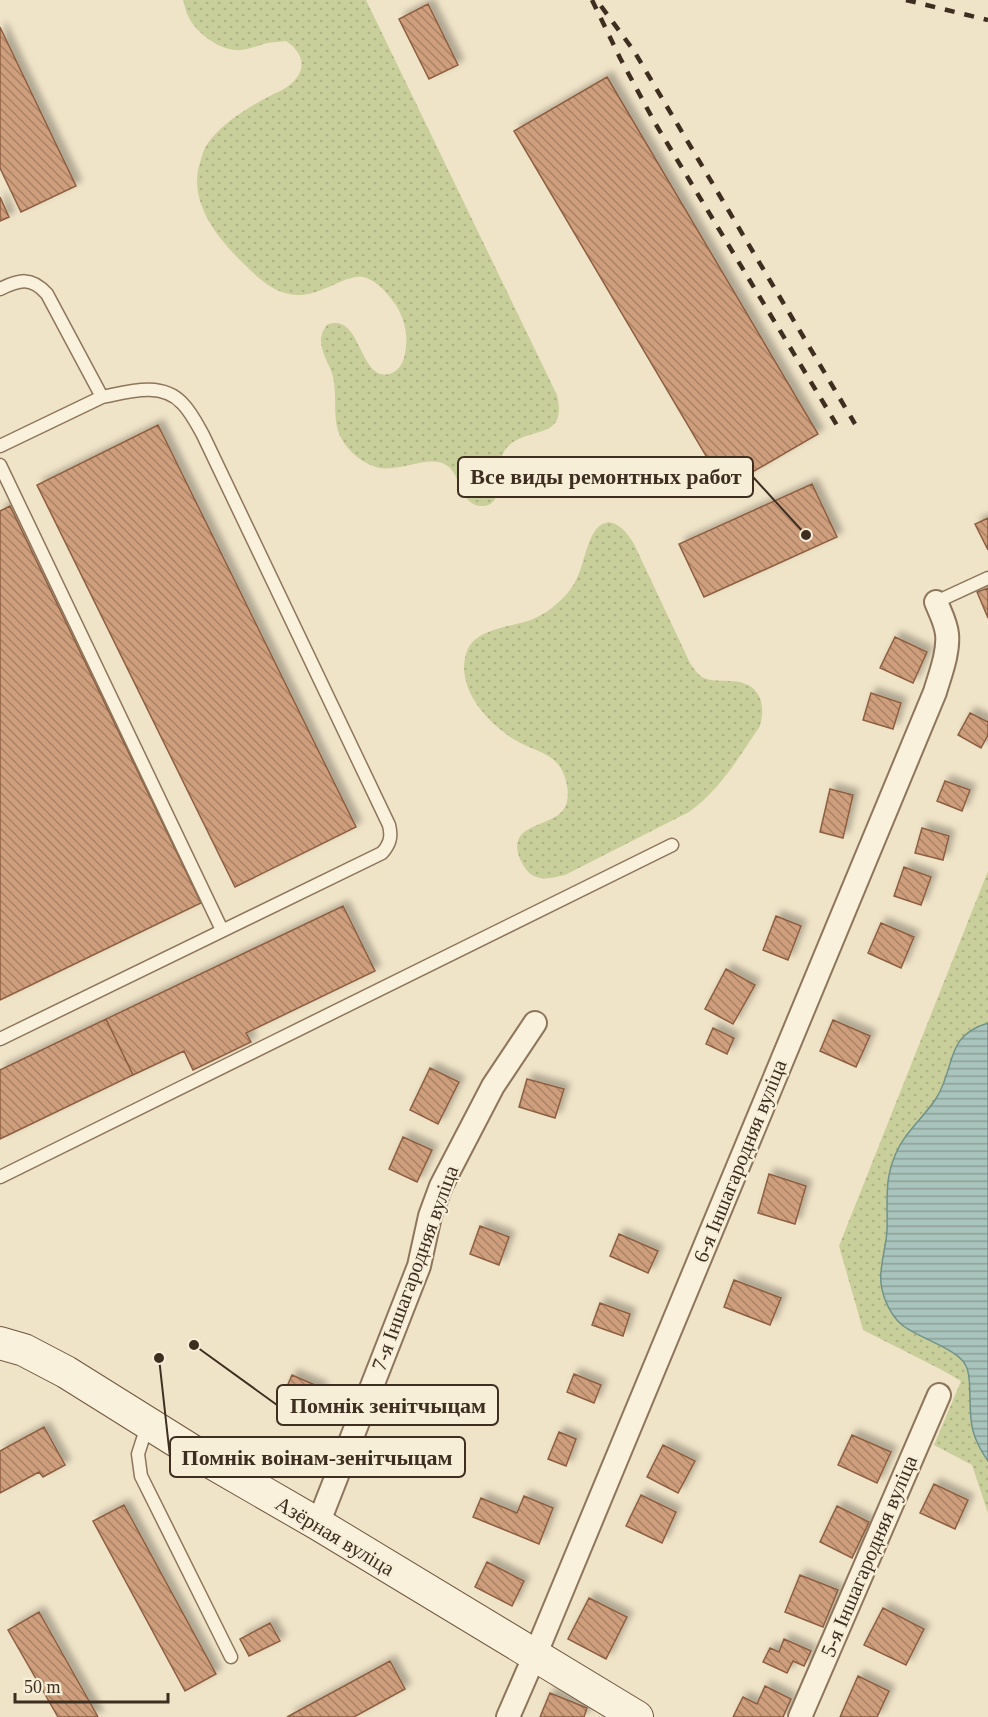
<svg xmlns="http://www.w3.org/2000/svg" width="988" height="1717" viewBox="0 0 988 1717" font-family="Georgia,serif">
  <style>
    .grass { fill: url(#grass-dots) }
    .water { fill: url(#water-rules); stroke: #6f938a; stroke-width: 1.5 }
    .building { fill: url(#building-back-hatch); stroke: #8d5f41; stroke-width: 1.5; filter: url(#shadow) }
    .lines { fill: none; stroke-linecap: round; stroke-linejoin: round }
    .lane-casing { stroke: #8d765c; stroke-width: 15 }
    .street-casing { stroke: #8d765c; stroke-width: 26 }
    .secondary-casing { stroke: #6f573f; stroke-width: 34 }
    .lane { stroke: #faf1dc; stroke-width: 12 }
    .street { stroke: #faf1dc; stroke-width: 22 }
    .secondary { stroke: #faf1dc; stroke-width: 32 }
    .rail { stroke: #3d2e20; stroke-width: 4.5; stroke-dasharray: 10 10; stroke-linecap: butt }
    .labels { text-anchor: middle; stroke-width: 4.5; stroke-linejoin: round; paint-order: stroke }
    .street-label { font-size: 21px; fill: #3d2e20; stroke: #f7eed8 }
    .leader { fill: none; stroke: #3d2e20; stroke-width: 2 }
    .callout-dot { fill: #3d2e20; stroke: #f7eed8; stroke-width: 2 }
    .callout { fill: #f7eed8; stroke: #3d2e20; stroke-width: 2 }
    .callout-label { font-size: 22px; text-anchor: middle; font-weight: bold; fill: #3d2e20 }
  </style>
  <defs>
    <pattern id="grass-dots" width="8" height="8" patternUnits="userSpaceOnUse" patternTransform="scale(1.5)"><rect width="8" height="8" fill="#c9cf9b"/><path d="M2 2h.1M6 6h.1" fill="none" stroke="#aeb285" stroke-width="1.8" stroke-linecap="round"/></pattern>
    <pattern id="water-rules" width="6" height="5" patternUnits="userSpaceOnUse" patternTransform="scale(1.5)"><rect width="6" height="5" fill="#a9c4bc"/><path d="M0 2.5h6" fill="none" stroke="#8ba098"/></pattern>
    <pattern id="building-back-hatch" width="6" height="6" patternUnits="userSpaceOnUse" patternTransform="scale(1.5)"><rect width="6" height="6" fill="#cf9f7d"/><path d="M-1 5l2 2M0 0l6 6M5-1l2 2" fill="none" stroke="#a98266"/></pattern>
    <filter id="shadow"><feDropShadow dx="5.5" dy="-5.5" stdDeviation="3" flood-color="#0004"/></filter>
  </defs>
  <rect width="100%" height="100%" fill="#f0e4c8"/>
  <path class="grass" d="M183 0H366L557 395C569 444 524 424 505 450 494 465 507 504 484 506 458 507 463 475 446 465 428 454 398 474 376 467 360 462 344 448 338 431 333 414 337 394 333 377 330 364 321 354 321 340 321 336 323 329 327 325 330 323 334 323 337 323 362 325 362 385 392 373 403 368 405 356 406 346 408 330 402 312 392 300 386 291 374 279 363 277 345 274 320 297 295 295 274 293 259 279 245 265 219 240 189 204 199 166 201 161 202 154 204 150 215 128 245 109 266 98 275 93 287 89 294 81 308 66 301 51 286 41 280 42 274 42 267 43 257 46 246 51 235 50 217 48 198 34 189 18 186 13 185 6 183 0Z
    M609 522C622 525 627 533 634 544L690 663C693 667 697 674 702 677 711 682 720 680 729 681 758 681 767 701 760 726 739 757 720 790 689 812L565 875C555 877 544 881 534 876 527 873 523 865 520 859 505 821 554 829 565 807 569 799 568 789 566 781 559 752 536 753 515 740 487 723 454 687 467 651 476 628 512 627 531 620 539 616 548 612 554 606 564 598 572 589 577 578 584 565 588 532 601 525 603 523 607 523 609 522Z
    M988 871V1513L972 1465 934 1445 961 1381 940 1369 863 1330 839 1246Z"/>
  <path class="water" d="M988 1023V1461C972 1438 970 1425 970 1397 969 1387 971 1376 966 1366 959 1349 918 1338 902 1325 888 1313 879 1290 881 1272 882 1258 886 1245 887 1231 888 1200 883 1177 899 1147 908 1129 926 1115 937 1097 956 1065 945 1036 988 1023Z"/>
  <path class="building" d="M428 4 458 65 429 79 399 19Z
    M0 27 76 186 21 212 0 168Z
    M607 77 818 434 725 488 514 131Z
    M0 197 9 217 0 221Z
    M158 425 356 827 235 887 37 485Z
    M812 484 837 537 704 597 679 544Z
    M10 506 201 903 0 1000V511Z
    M988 518V550L975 524Z
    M988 588V618L977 592Z
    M895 637 927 652 913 683 880 668Z
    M871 693 901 703 893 729 863 720Z
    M970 713 988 722V735L981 748 958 735Z
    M945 781 970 790 962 811 937 801Z
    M830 789 853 795 843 838 820 832Z
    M922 828 949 836 943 860 915 853Z
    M904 867 931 877 921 905 894 896Z
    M343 906 375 971 246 1033 251 1042 193 1070 184 1051 133 1075 106 1019Z
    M776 916 801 926 788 960 763 950Z
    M881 923 914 937 901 968 868 953Z
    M726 969 755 985 733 1024 705 1009Z
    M106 1019 133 1075 0 1139V1070Z
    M833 1020 870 1036 856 1067 820 1051Z
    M713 1028 734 1038 727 1054 706 1044Z
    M430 1068 459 1082 438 1124 410 1110Z
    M527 1079 564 1089 555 1118 519 1107Z
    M403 1137 432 1150 417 1182 389 1169Z
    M769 1174 806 1186 795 1224 758 1213Z
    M480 1226 509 1237 499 1265 470 1254Z
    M619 1234 658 1251 648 1273 610 1256Z
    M734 1280 781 1298 770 1325 724 1307Z
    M600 1303 630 1314 623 1336 592 1325Z
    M574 1374 601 1385 594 1403 567 1392Z
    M292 1375 322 1388 309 1418 279 1405Z
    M44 1427 65 1465 43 1477 39 1472 0 1493V1451Z
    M559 1432 576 1439 566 1466 548 1459Z
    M852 1435 891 1452 877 1483 838 1465Z
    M663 1445 695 1461 678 1493 647 1477Z
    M934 1484 968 1500 955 1529 920 1513Z
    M641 1495 676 1512 662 1543 626 1526Z
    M524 1496 553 1508 539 1544 473 1517 481 1498 517 1513Z
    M124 1505 216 1674 185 1691 93 1521Z
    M837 1506 869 1522 852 1558 820 1542Z
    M487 1562 524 1581 512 1606 475 1587Z
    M800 1575 838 1590 823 1627 785 1612Z
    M589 1598 627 1617 606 1659 568 1639Z
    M883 1608 924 1629 906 1665 864 1645Z
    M39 1612 98 1717H58L8 1630Z
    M270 1623 280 1641 249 1656 240 1639Z
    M784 1639 811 1651 804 1666 793 1661 787 1673 763 1662 770 1648 779 1652Z
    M390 1661 405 1689 354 1717H287Z
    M858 1676 889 1691 877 1717H840Z
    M765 1686 791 1699 783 1717H733L743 1697 757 1704Z
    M550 1693 587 1708 584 1717H540Z"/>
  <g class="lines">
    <g class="lane-casing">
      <path id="lane" d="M0 289C19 280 31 276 47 294L102 397C128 392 161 381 182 403 191 412 197 424 203 435L389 825C392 837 390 844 382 853L0 1039
        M0 446 102 397
        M0 465 222 930
        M936 602 988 578
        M0 1177 672 845
        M148 1423 138 1454 141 1476 231 1657"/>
    </g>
    <g class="street-casing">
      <path id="street" d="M318 1524 419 1266 430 1216 441 1186 493 1086 535 1023
        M508 1717 541 1641 935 692C940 675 949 652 947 634 946 623 940 612 936 602
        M800 1717 939 1395"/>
    </g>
    <g class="secondary-casing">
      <path id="secondary" d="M0 1343 24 1350 66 1372 202 1457 318 1524 637 1717"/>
    </g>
    <use href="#lane" class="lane"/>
    <use href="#street" class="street"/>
    <use href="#secondary" class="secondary"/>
    <path class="rail" d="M592 0 620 58 655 123 841 432
      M906 0 988 20
      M601 6 634 51 855 424"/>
  </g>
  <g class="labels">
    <g class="street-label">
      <text transform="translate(740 1161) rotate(-68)" y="7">6-я Іншагародняя вуліца</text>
      <text transform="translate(415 1268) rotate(-70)" y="7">7-я Іншагародняя вуліца</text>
      <text transform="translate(335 1536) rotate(31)" y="7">Азёрная вуліца</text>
      <text transform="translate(869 1556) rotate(-67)" y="7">5-я Іншагародняя вуліца</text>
    </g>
  </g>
  <path class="leader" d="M806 535L753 477M194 1345L277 1405M159 1358L170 1457"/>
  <g class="callout-dot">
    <circle cx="806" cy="535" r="6"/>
    <circle cx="194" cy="1345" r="6"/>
    <circle cx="159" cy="1358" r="6"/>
  </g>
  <g class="callout">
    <rect x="458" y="457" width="295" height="40" rx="6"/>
    <rect x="277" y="1385" width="221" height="40" rx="6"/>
    <rect x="170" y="1437" width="295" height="40" rx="6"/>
  </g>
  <g class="callout-label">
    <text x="606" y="484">Все виды ремонтных работ</text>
    <text x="388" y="1413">Помнік зенітчыцам</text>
    <text x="317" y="1465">Помнік воінам-зенітчыцам</text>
  </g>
  <path d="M15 1693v9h153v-9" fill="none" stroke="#3d2e20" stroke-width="3"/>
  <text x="24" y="1693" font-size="18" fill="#3d2e20" stroke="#f7eed8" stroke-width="4.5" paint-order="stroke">50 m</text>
</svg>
